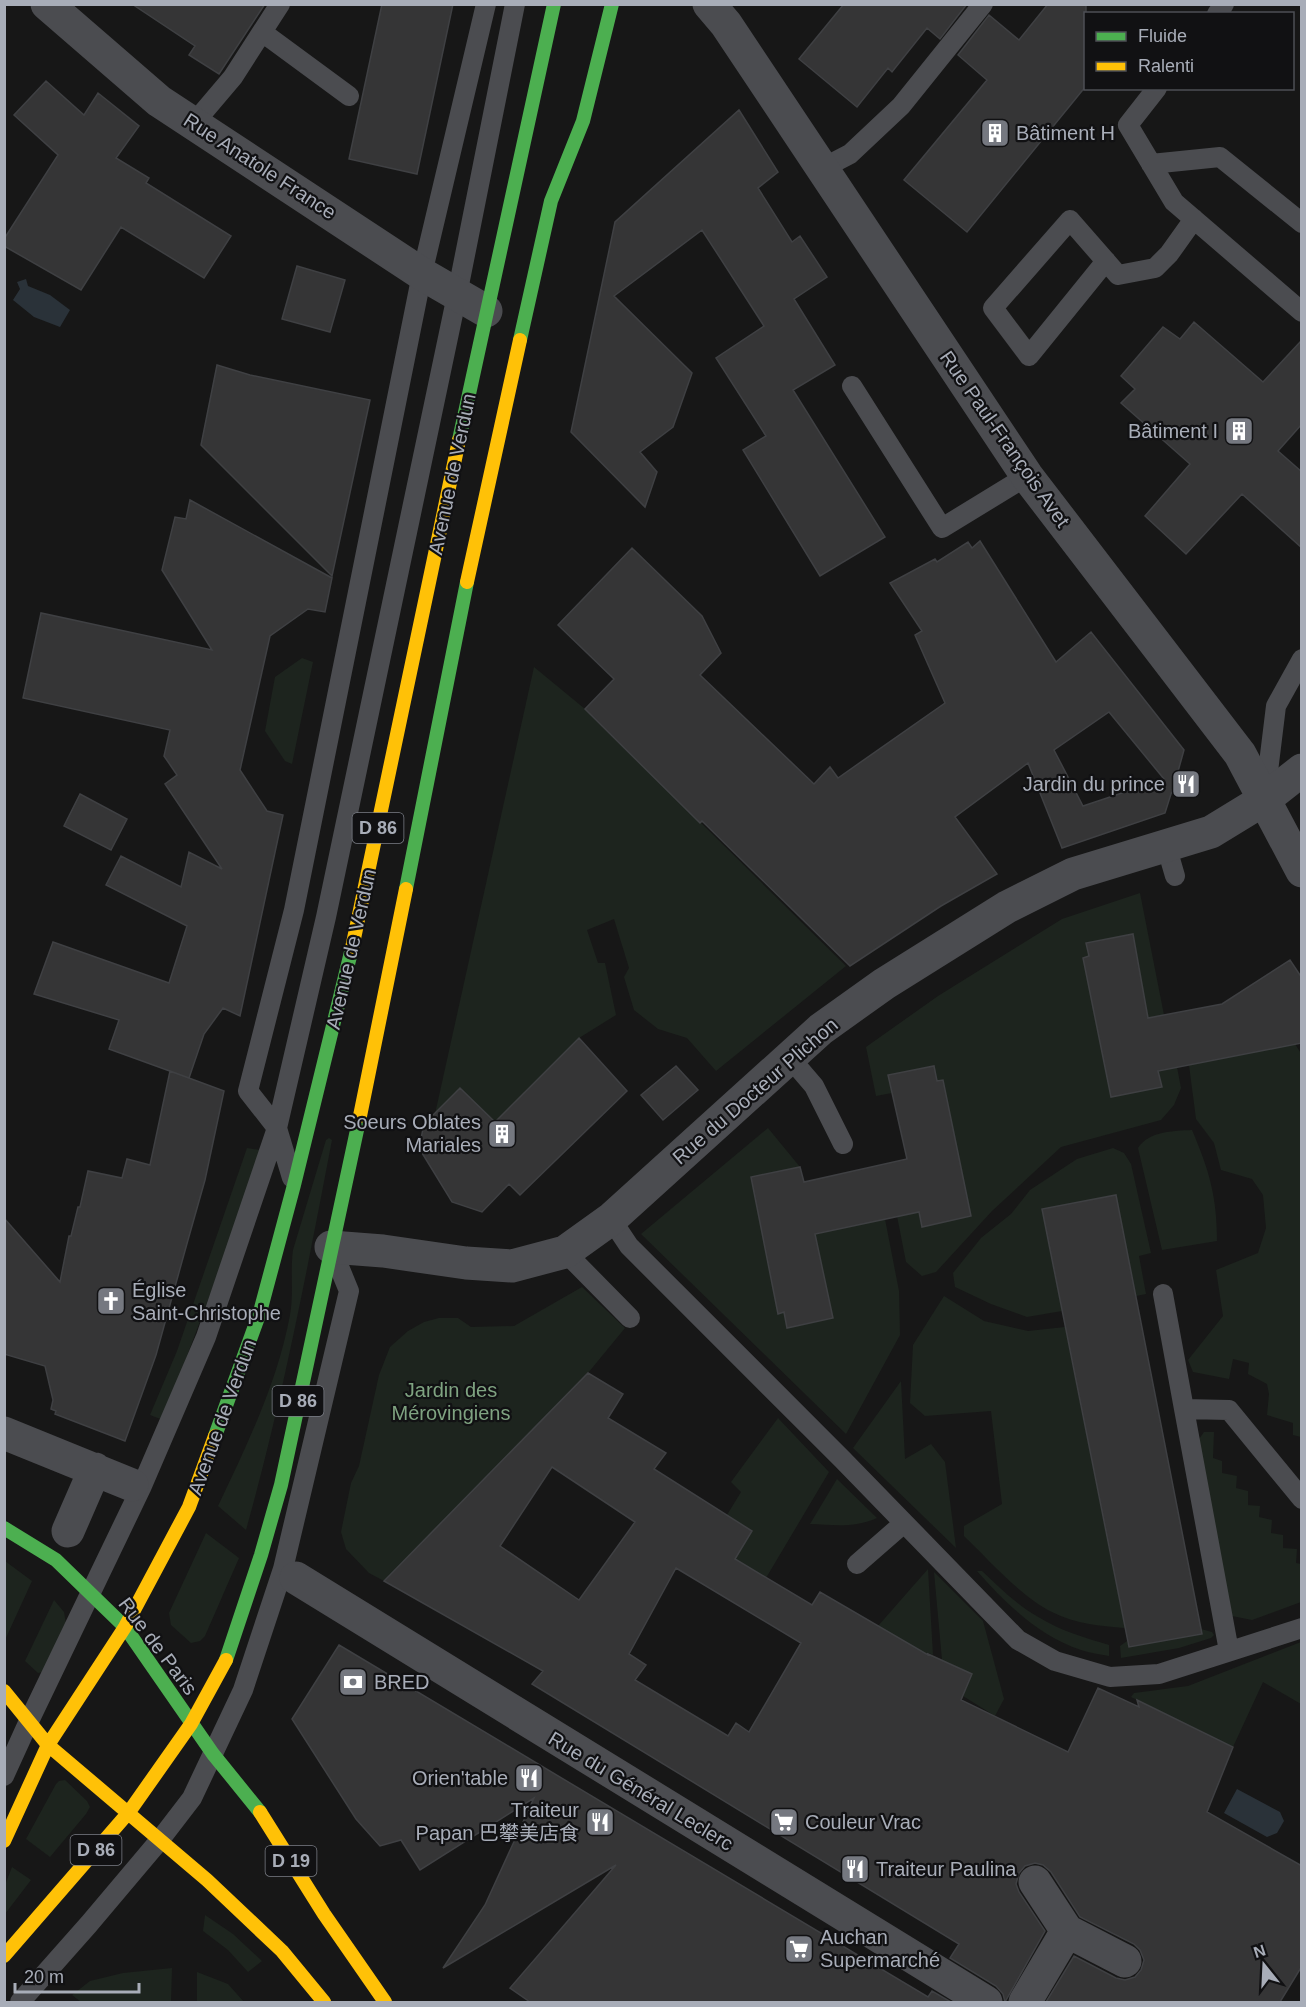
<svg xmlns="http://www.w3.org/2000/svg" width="1306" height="2007" viewBox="0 0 1306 2007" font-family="Arial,'Noto Sans SC',sans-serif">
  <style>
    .green { fill: #1d241e }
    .water { fill: #2a3239 }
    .building { fill: #353536; stroke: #3f4043; stroke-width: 1.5; fill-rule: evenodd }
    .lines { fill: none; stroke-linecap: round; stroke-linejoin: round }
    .lane { stroke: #4b4c50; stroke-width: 20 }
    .street { stroke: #4b4c50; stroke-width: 33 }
    .fast { stroke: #4caf50; stroke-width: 14 }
    .slow { stroke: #ffc107; stroke-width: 14 }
    .labels { text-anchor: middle; stroke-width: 4.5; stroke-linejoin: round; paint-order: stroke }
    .shield { fill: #111113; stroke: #7b7e86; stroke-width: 1.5 }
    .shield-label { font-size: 18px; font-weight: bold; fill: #a8adb8 }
    .poi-label { font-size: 20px; fill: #a8adb8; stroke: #111113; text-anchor: start }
    .street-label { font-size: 20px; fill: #a8adb8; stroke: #111113 }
    .park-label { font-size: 20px; fill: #7fa381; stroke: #111113 }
  </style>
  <rect width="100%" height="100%" fill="#171717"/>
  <path class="green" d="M302 658 313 662 292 764 285 761 265 731 275 677Z
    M534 667 585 709 606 730 613 731 624 747 846 966 716 1071 687 1038 658 1029 634 1010 624 977 629 968 614 919 587 930 598 963H605L616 1015 579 1038 493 1124 487 1117 488 1115 460 1088 435 1114Z
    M1140 893 1164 1015 1140 1019V971L1133 934 1086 943 1089 956 1083 958 1111 1096 1162 1086 1158 1071 1177 1067 1181 1088 1174 1105 1161 1120 1061 1147 992 1211 936 1272 922 1276 906 1262 897 1216 918 1211 922 1227 971 1216 943 1080 937 1081 934 1066 888 1075 892 1093 876 1096 866 1047 938 996 1062 919Z
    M1295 1044 1302 1055 1301 1437 1293 1435V1423L1267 1415 1269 1394 1267 1384 1248 1374 1249 1363 1233 1359 1229 1379 1193 1372 1188 1360 1223 1316 1216 1270 1258 1253 1266 1228 1263 1195 1252 1179 1221 1170 1214 1143 1196 1119 1189 1065Z
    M768 1128 800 1167 751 1177 778 1313 784 1312 788 1328 833 1318 825 1282 807 1236 885 1219 899 1291 900 1335 846 1434 641 1234Z
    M1192 1130C1209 1170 1217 1196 1217 1241L1162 1250 1138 1148C1149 1131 1173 1131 1192 1130Z
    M329 1138 332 1140C307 1271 282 1402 246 1530L218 1506C247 1445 278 1381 290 1315 294 1293 290 1272 293 1250L326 1140Z
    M247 1148 260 1150 229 1244 163 1420 150 1415 177 1351Z
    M1113 1148 1124 1153 1131 1164 1151 1253 1139 1256 1146 1294 1136 1296 1116 1196 1042 1209 1062 1311 1027 1317 991 1304 955 1287 953 1273 981 1238 1011 1214 1030 1190 1077 1159Z
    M582 1287 625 1328 588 1373 384 1581 369 1573 346 1549 341 1532 351 1483 359 1466 379 1375 390 1347 408 1331 424 1322 439 1318H458L471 1327 514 1326Z
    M944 1296 984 1321 1028 1331 1065 1327 1125 1628C1100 1626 1075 1624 1052 1612 1021 1597 989 1560 964 1536V1526L1002 1504 991 1411 925 1416 910 1403 913 1345Z
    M901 1381 905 1459 931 1444 945 1462 956 1548 853 1448Z
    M778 1418 829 1472 766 1578 735 1559 752 1531 727 1515 741 1492 731 1482Z
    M1204 1432H1214L1213 1458 1222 1461V1473L1237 1476 1236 1488 1248 1491V1505L1260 1506 1259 1517 1272 1520 1271 1533 1283 1535V1548L1297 1549 1296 1563 1301 1564V1602L1252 1620 1232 1616 1197 1442Z
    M837 1479 877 1518C855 1528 834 1525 810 1524Z
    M206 1533 239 1558 205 1636 200 1641 191 1643 171 1625 169 1613Z
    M5 1561 32 1581 5 1640Z
    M928 1569 933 1655 929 1653 920 1673 878 1626Z
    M977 1571H982C1000 1588 1018 1606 1040 1618 1061 1631 1086 1638 1109 1645V1656C1100 1654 1090 1653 1081 1650 1039 1636 1006 1604 977 1571Z
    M934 1572 983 1621 1004 1699 995 1716 963 1696 972 1674 942 1660Z
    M54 1600 64 1612 66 1624 44 1672 38 1673 25 1661Z
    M1201 1629 1212 1632 1214 1635 1211 1638 1179 1648 1121 1658 1120 1646 1127 1641 1129 1647 1201 1634Z
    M1301 1642V1704L1263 1682 1233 1747 1131 1697 1134 1693 1188 1686Z
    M65 1780 87 1801 90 1807 86 1814 50 1857 26 1839 56 1784 59 1781Z
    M12 1867 31 1880 5 1914V1885Z
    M205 1915 233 1934 262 1961 248 1972 228 1950 203 1931Z
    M172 1968 171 2002H81L72 1995 90 1981 123 1973Z
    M197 1972 228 1984 244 2002H197Z"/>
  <path class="water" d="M26 279 28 286 50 295 70 310 60 327 34 317 13 300 20 289 17 282Z
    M1237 1789 1280 1812 1284 1821 1277 1833 1267 1837 1224 1813Z"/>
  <path class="building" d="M132 4H265L219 74 189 55 195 46Z
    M382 4H453L417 174 349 159Z
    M844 4H967L940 39 927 28 892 72 888 68 857 107 799 59Z
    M1048 4H1086V86L967 232 904 180 987 80 958 55 989 15 1019 40Z
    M46 81 84 115 98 93 139 126 116 158 149 178 146 183 231 236 204 278 121 227 81 290 4 246V239L58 155 14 115Z
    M739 110 778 172 758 188 792 242 800 236 827 277 794 299 835 365 793 390 885 537 820 576 743 450 766 436 716 358 764 326 702 230 614 296 692 373 673 427 640 452 657 472 645 507 571 432 615 222Z
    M297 266 345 280 330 332 282 319Z
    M1194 322 1263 382 1302 340V424L1278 451 1302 472V548L1242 494 1186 554 1145 516 1190 464 1121 403 1135 389 1121 376 1163 327 1180 339Z
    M217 365 250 375 370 400 332 576 201 445Z
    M190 500 332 578 325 612 308 609 270 636 240 770 267 811 283 815 240 1016 223 1008 204 1034 189 1078 109 1049 119 1020 34 994 53 942 169 983 187 926 106 885 121 856 181 887 189 852 222 869 165 784 177 775 164 756 170 730 23 698 41 613 212 650 162 570 175 517 186 519Z
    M980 541 1056 662 1091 632 1184 750 1177 775 1165 813 1062 848 1028 763 955 817 997 874 941 906 850 966 702 821 700 823 585 709 614 679 558 625 632 548 702 616 721 653 700 675 814 784 830 767 838 778 945 703 915 635 922 631 890 583 935 559 937 562 968 542 972 548ZM1109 712 1164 779 1083 806 1054 750Z
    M80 794 127 819 111 850 64 826Z
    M1133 934 1148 1018 1222 1004 1290 960 1302 978V1043L1158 1071 1162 1087 1111 1097 1083 958 1089 956 1086 943Z
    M579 1038 627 1091 520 1195 509 1184 482 1212 452 1202 419 1148 424 1124 460 1088 495 1122Z
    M676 1066 698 1090 663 1120 641 1095Z
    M934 1066 937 1081 943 1080 971 1216 922 1227 919 1212 815 1234 833 1318 787 1328 784 1312 778 1314 751 1177 800 1167 804 1182 907 1159 888 1075Z
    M170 1071 224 1091 205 1180 188 1240 156 1355 125 1441 55 1414 56 1411 51 1409 53 1400 45 1366 4 1354V1218L60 1282 69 1236H71L78 1207H80L88 1171 122 1178 127 1159 150 1165Z
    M1116 1195 1202 1634 1129 1647 1042 1209Z
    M588 1373 623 1394 608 1418 666 1453 654 1469 752 1531 735 1559 812 1605 820 1592 928 1655V1654L972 1674 961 1700 1068 1752 1098 1688 1139 1707 1137 1700 1233 1747 1207 1812 1302 1866V1966L1280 2002H1046L1074 1956 1116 1978 1125 1980 1135 1977 1141 1970 1144 1960 1140 1950 1134 1944 1080 1917 1051 1872 1043 1865 1035 1863 1025 1866 1019 1873 1016 1884 1019 1892 1045 1931 1005 2002 1003 1994 996 1986 950 1958 959 1944 532 1684 543 1671 384 1581ZM552 1467 635 1522 579 1600 500 1546ZM676 1568 801 1643 749 1732 736 1723 728 1736 635 1680 646 1665 629 1654Z
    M339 1645 928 1997 932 1991 951 2002H530L510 1988 616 1865 443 1968 485 1905 534 1798 420 1870 401 1840 380 1846 356 1819 292 1719Z"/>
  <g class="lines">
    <path class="lane" d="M1217 14 1224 4
      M262 32 349 96
      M1157 88 1128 125 1174 202 1302 312
      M194 123 233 77 280 4
      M1151 164 1220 157 1302 223
      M823 168 850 154 901 106 983 4
      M1106 261 1029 356 993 308 1070 220 1118 275 1155 268 1169 254 1194 219
      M852 386 942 528 1027 476
      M1265 796 1276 706 1302 659
      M1166 845 1175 876
      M790 1058 814 1086 843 1144
      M292 1178 277 1128 248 1091 294 910 422 274 486 4
      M611 1219 629 1246 842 1459 1018 1640 1055 1661 1110 1677 1159 1674 1302 1628
      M565 1252 630 1318
      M1163 1294 1184 1409 1229 1410 1302 1499
      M1184 1409 1229 1651
      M857 1564 904 1523
      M4 1776 29 1721 141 1488 206 1337 277 1128 326 917 457 295 515 4
      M20 2002 89 1924 159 1841 192 1798 243 1690 283 1569 349 1291 333 1252"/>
    <path class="street" d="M47 4 159 101 422 274 486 311
      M709 4 726 24 1027 476 1240 754 1302 871
      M331 1247 383 1251 466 1263 512 1266 565 1252 611 1219 821 1029 884 984 1007 907 1073 874 1211 832 1265 799 1302 770
      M4 1433 132 1485
      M68 1531 95 1469
      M296 1578 986 2002
      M1035 1882 1067 1931
      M1025 2002 1067 1931 1125 1961"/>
    <path class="fast" d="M520 340 551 201 583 121 612 4
      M459 440 554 4
      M406 889 467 582
      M215 1436 260 1312 294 1185 352 948
      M4 1528 56 1560 125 1627 213 1754 260 1812
      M226 1660 261 1555 281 1485 360 1116"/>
    <path class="slow" d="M467 582 520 340
      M352 948 459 440
      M360 1116 406 889
      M4 1691 48 1745 207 1880 282 1951 324 2002
      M260 1812 324 1914 385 2002
      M4 1841 48 1745 125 1627 189 1507 215 1436
      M4 1956 129 1812 191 1724 226 1660"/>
  </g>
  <defs>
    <g id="building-square" transform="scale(1.5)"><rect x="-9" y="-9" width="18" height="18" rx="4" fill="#757880" stroke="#111113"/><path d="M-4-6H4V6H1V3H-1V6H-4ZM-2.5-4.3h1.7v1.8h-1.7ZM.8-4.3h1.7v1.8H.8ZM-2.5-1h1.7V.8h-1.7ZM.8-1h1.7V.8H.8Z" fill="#fff"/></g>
    <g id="restaurant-square" transform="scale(1.5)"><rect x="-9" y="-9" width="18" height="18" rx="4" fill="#757880" stroke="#111113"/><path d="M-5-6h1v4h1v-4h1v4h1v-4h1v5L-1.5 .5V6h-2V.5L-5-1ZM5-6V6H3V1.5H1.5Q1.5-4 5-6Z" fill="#fff"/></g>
    <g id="church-square" transform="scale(1.5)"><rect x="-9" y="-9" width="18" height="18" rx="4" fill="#757880" stroke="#111113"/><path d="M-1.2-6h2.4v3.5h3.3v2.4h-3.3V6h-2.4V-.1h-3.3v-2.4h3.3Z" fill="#fff"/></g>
    <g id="bank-square" transform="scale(1.5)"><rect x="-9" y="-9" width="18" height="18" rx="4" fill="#757880" stroke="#111113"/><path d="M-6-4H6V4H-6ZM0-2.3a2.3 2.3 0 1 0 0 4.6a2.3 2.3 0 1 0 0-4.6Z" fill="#fff"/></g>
    <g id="supermarket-square" transform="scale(1.5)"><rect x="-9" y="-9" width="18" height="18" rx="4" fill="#757880" stroke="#111113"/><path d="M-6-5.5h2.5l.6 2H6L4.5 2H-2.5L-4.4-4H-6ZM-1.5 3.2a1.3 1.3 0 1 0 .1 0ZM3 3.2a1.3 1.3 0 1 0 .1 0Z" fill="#fff"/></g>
  </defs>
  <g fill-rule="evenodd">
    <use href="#building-square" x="995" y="133"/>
    <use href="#building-square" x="1239" y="431"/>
    <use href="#restaurant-square" x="1186" y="784"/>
    <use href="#building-square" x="502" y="1134"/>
    <use href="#church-square" x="111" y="1301"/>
    <use href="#bank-square" x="353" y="1682"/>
    <use href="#restaurant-square" x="529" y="1778"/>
    <use href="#restaurant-square" x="600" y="1822"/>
    <use href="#supermarket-square" x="784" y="1822"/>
    <use href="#restaurant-square" x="855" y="1869"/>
    <use href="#supermarket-square" x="799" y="1949"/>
  </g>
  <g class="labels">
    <g class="shield">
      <rect x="352.5" y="813" width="51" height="30" rx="4.5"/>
      <rect x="272.5" y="1386" width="51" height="30" rx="4.5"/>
      <rect x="70.5" y="1835" width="51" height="30" rx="4.5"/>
      <rect x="265.5" y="1846" width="51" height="30" rx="4.5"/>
    </g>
    <g class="shield-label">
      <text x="378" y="834">D 86</text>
      <text x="298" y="1407">D 86</text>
      <text x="96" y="1856">D 86</text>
      <text x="291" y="1867">D 19</text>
    </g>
    <g class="poi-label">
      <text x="1016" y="140">Bâtiment H</text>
      <text x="1218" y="438" text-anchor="end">Bâtiment I</text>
      <text x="1165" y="791" text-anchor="end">Jardin du prince</text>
      <text x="481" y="1129" text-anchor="end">Soeurs Oblates<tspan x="481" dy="23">Mariales</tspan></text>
      <text x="132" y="1297">Église<tspan x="132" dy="23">Saint-Christophe</tspan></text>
      <text x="374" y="1689">BRED</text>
      <text x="508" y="1785" text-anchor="end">Orien'table</text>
      <text x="579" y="1817" text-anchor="end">Traiteur<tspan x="579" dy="23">Papan 巴攀美店食</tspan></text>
      <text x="805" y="1829">Couleur Vrac</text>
      <text x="876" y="1876">Traiteur Paulina</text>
      <text x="820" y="1944">Auchan<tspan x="820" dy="23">Supermarché</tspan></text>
    </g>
    <g class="street-label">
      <text transform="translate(260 166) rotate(33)" y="7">Rue Anatole France</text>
      <text transform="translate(1005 439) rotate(55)" y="7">Rue Paul-François Avet</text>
      <text transform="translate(452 474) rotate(-78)" y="7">Avenue de Verdun</text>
      <text transform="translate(351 949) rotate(-77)" y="7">Avenue de Verdun</text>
      <text transform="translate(755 1091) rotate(-41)" y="7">Rue du Docteur Plichon</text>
      <text transform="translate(222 1417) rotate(-70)" y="7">Avenue de Verdun</text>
      <text transform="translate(158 1646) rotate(53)" y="7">Rue de Paris</text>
      <text transform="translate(641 1791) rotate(31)" y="7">Rue du Général Leclerc</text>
    </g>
    <g class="park-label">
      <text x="451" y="1397">Jardin des<tspan x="451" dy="23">Mérovingiens</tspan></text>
    </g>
  </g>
  <rect width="1306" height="2007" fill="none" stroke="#a8adb8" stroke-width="12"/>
  <rect x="1084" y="12" width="210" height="78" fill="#111113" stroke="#4d4f55" stroke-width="1.5"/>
  <rect x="1096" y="32" width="30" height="9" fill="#4caf50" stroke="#4d4f55" stroke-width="1.5"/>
  <text x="1138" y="42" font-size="18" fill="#a8adb8">Fluide</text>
  <rect x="1096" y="62" width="30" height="9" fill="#ffc107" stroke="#4d4f55" stroke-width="1.5"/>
  <text x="1138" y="72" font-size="18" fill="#a8adb8">Ralenti</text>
  <g transform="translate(1264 1965) rotate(342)" stroke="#111113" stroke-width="4.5" paint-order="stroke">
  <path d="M0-4.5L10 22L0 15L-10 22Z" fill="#a8adb8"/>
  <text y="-9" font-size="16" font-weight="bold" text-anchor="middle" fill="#a8adb8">N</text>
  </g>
  <path d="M15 1983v9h124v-9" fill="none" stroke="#a8adb8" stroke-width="3"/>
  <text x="24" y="1983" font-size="18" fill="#a8adb8" stroke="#111113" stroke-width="4.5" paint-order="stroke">20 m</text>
</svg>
